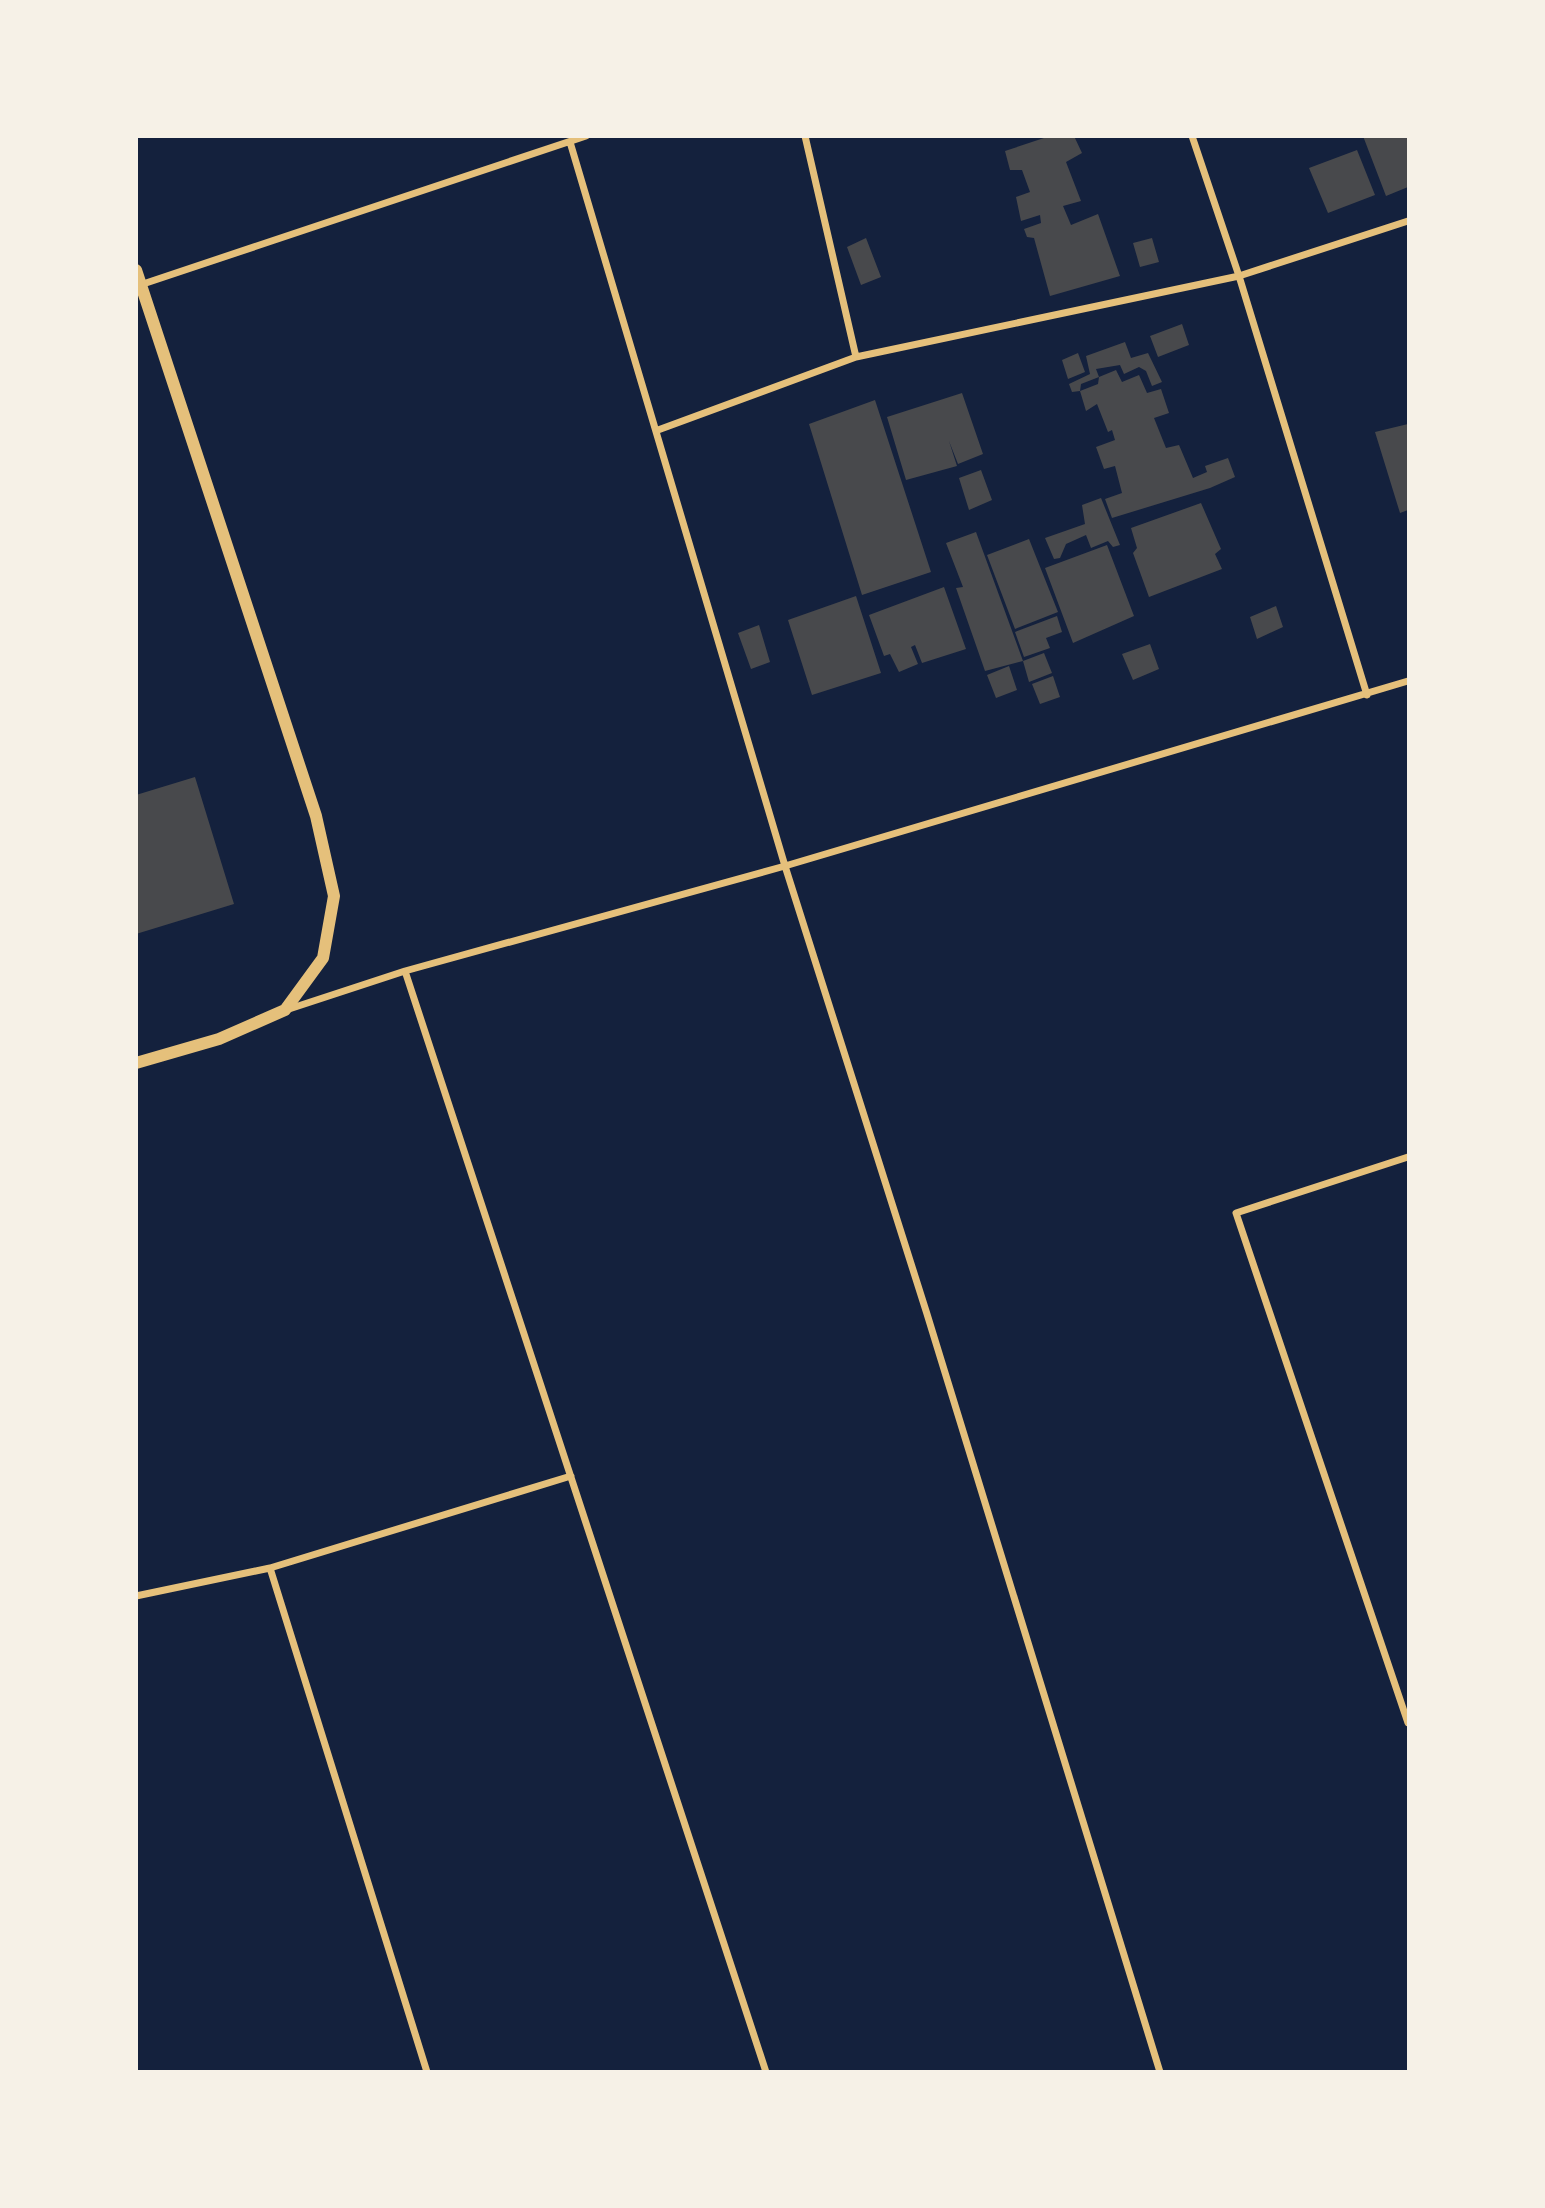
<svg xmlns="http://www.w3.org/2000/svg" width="1545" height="2208" viewBox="0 0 1545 2208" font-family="'PT Serif',serif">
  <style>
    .building { fill: #48494c }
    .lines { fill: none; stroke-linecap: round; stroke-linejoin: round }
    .minor { stroke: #e5c07b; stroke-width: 7 }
    .tertiary { stroke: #e5c07b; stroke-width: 12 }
  </style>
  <rect width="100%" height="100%" fill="#14213d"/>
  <path class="building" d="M1050 136H1074L1082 153 1066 162 1081 201 1063 206 1071 225 1098 214 1120 276 1050 296 1034 238 1027 237 1024 229 1041 223 1040 215 1021 221 1016 197 1030 192 1022 170H1010L1005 151Z
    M1363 136H1408V187L1386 196Z
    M1357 150 1375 195 1328 213 1309 168Z
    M866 238 881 277 861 285 847 247Z
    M1152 238 1159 262 1140 267 1133 243Z
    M1182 324 1189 345 1158 357 1150 336Z
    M1125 342 1131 358 1148 353 1162 382 1152 386 1146 371 1139 367 1124 374 1120 365 1096 369 1099 377 1081 384 1080 391 1072 392 1069 384 1090 374 1086 356Z
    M1078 353 1085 372 1068 379 1062 360Z
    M1116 370 1122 382 1139 375 1147 393 1161 389 1169 413 1154 418 1166 448 1179 445 1193 478 1207 472 1205 466 1228 458 1235 477 1210 488 1112 518 1105 499 1122 493 1115 466 1104 469 1096 447 1115 440 1112 430 1108 432 1097 404 1086 411 1080 391 1098 384 1099 377Z
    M962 393 983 454 958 464 949 441 957 466 906 480 887 417Z
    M875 400 931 572 862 595 809 424Z
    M1408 424V510L1400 513 1375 432Z
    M981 470 992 500 969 510 959 478Z
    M1101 498 1120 545 1113 547 1108 541 1091 548 1086 535 1066 544 1060 558 1054 559 1045 538 1085 524 1082 505Z
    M1201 503 1221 549 1215 554 1222 569 1149 597 1133 553 1137 548 1131 528Z
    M976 532 1023 661 985 671 956 588 963 587 946 543Z
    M1029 539 1058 612 1015 629 987 555Z
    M1107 545 1134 616 1073 643 1045 568Z
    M944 587 966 649 922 663 915 645 911 647 918 664 899 672 890 654 884 656 869 615Z
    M856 596 881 673 812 695 788 620Z
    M1276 606 1283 627 1257 639 1250 617Z
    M1057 616 1062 632 1046 638 1050 648 1024 657 1015 632Z
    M759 625 770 662 751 669 738 633Z
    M1150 644 1159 669 1133 680 1122 654Z
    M1044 653 1052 673 1029 682 1023 661Z
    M1009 666 1017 690 996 698 987 675Z
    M1053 676 1060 697 1040 704 1032 684Z
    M195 777 234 904 136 934V795Z"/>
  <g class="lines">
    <path class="minor" d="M805 136 856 357
      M1192 136 1239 276 1367 695
      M570 142 785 866 927 1314 1160 2072
      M140 285 586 136
      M658 430 856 357 1239 276 1408 221
      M405 971 766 2072
      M286 1010 405 971 785 866 1408 681
      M1408 1157 1236 1213 1408 1723
      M270 1568 427 2072
      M136 1596 270 1568 571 1476"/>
    <path class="tertiary" d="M136 270 316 816 334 896 323 958 285 1010 219 1039 136 1063"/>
  </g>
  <rect width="1545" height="2208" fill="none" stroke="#f6f1e7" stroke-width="276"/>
</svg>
